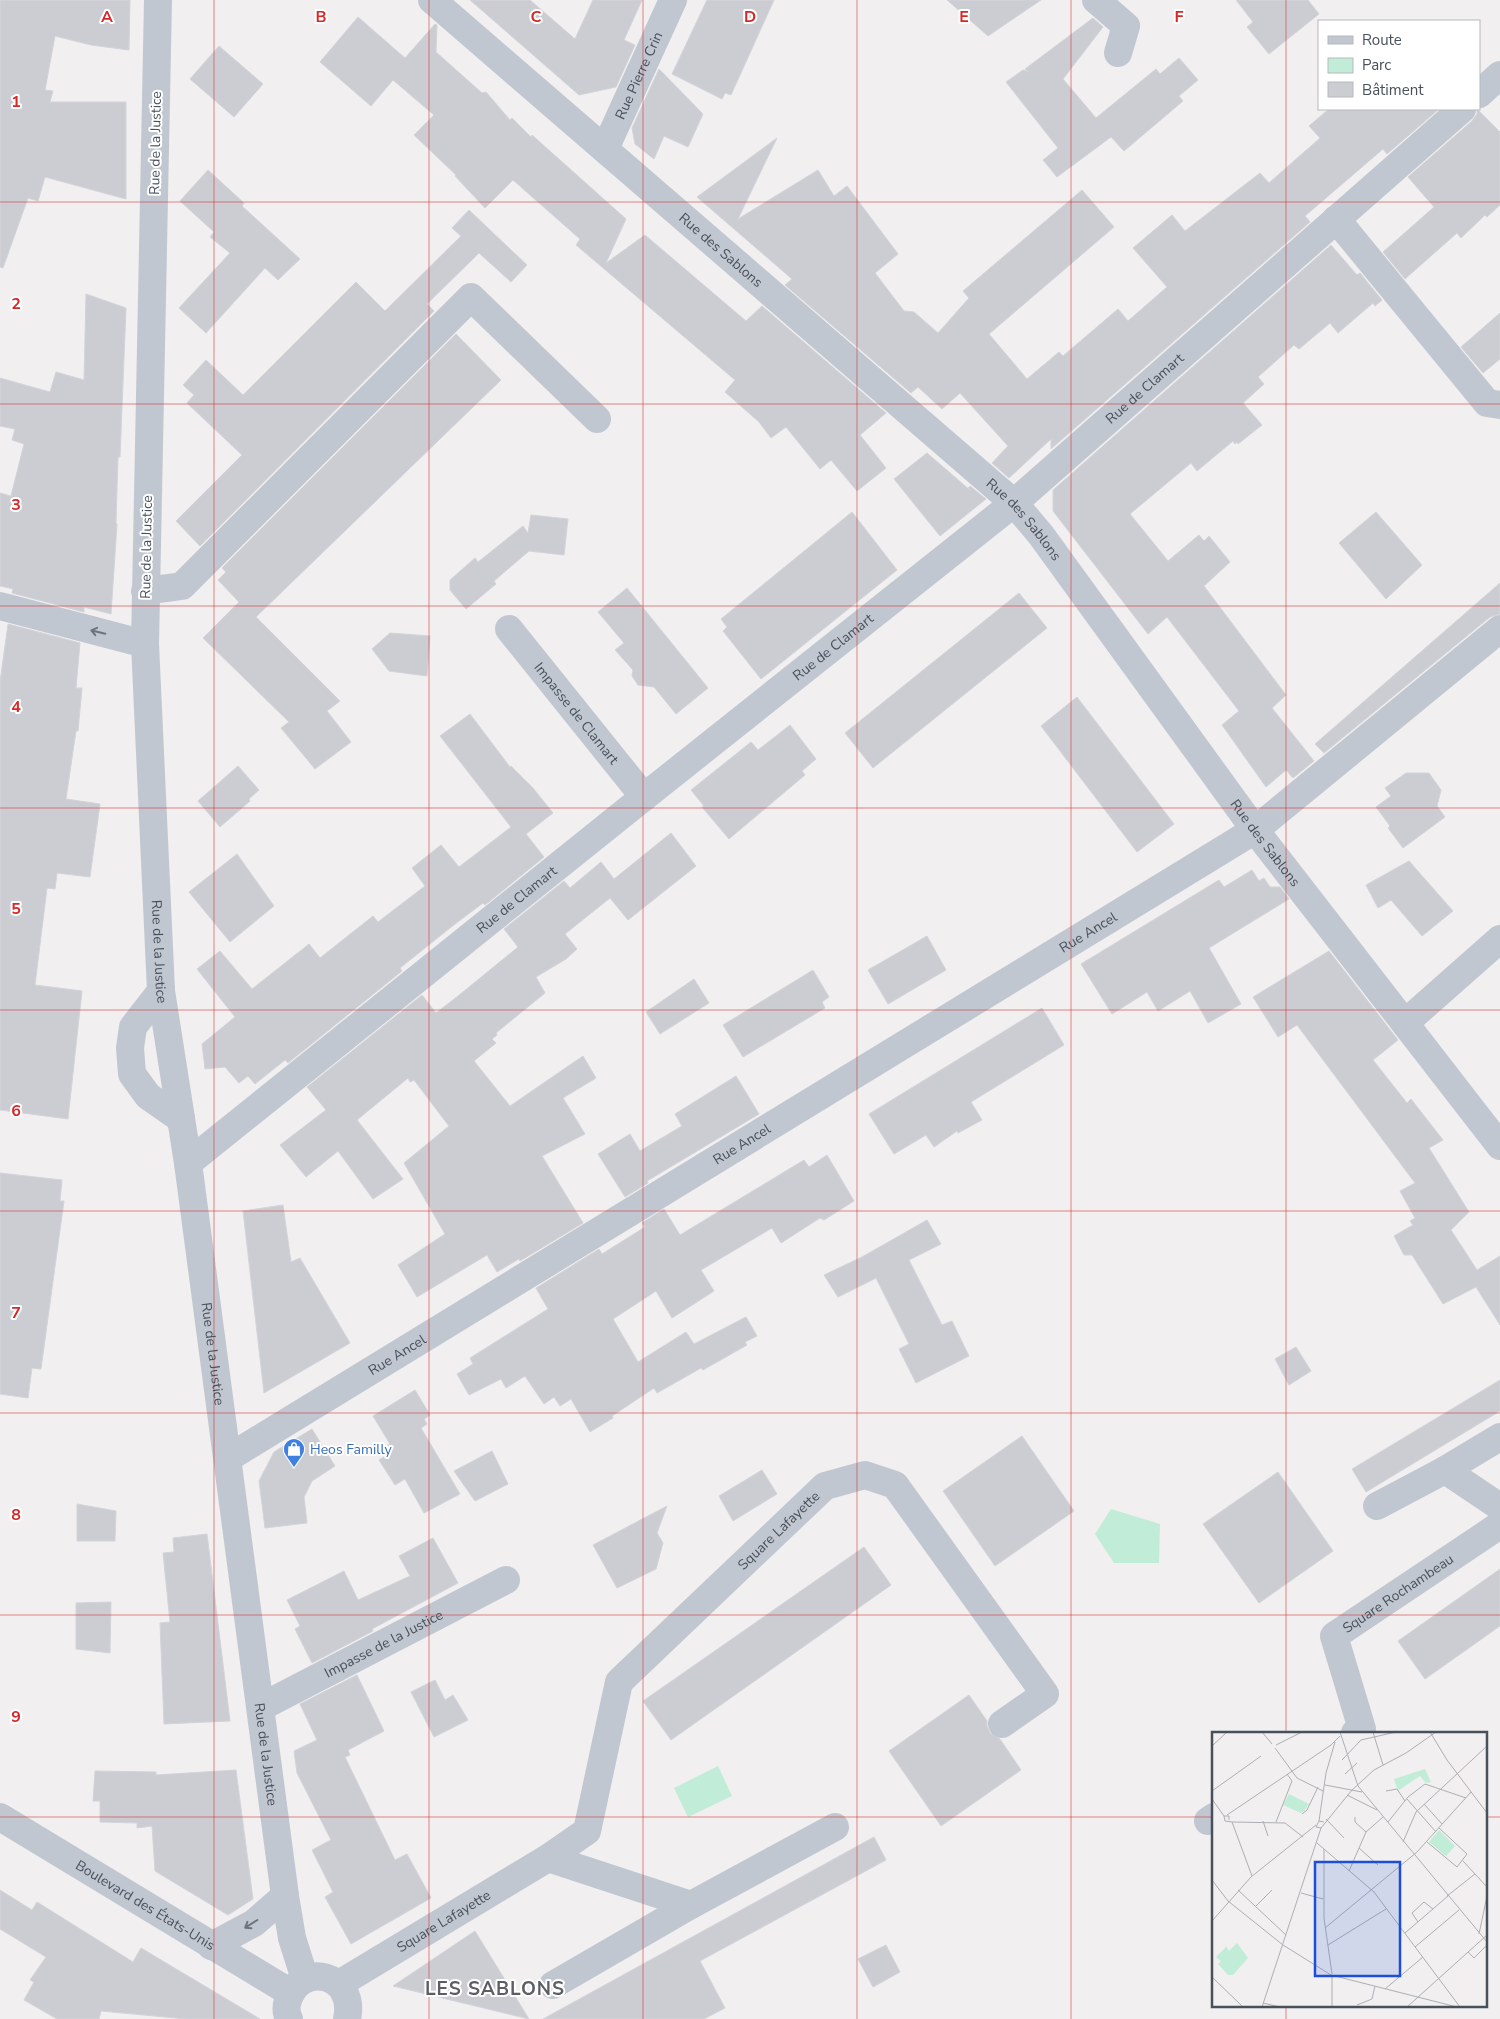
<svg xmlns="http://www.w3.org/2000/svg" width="1500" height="2019" viewBox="0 0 1500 2019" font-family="'Nunito Sans',sans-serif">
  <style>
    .green { fill: #c1ecd7 }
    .building { fill: #cccdd3; stroke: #d3d4da }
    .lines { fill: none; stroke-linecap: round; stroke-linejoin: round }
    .minor { stroke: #c1c7d0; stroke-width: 28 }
    .oneway { stroke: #6c747e }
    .grid { fill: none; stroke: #d62828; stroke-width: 1; stroke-opacity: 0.55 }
    .labels { text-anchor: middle; stroke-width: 4; stroke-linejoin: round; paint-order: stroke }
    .street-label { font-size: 14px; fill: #48505b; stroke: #fff }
    .shop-label { font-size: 14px; fill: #366cbe; stroke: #fff; text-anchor: start }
    .district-label { font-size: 19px; font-weight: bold; letter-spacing: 1px; fill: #5c5e63; stroke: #fff }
    .inset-road { fill: none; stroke: #adafb4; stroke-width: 1 }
    .view { fill: #1d4ed8; fill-opacity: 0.15; stroke: #1d4ed8; stroke-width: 2.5 }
    .inset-edge { fill: none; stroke: #48505b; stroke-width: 2.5 }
    .grid-label { font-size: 16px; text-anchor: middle; font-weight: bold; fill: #d62828; stroke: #fff; stroke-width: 4; stroke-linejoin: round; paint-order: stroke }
  </style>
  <rect width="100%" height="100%" fill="#f1efef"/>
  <path class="green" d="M1111 1509 1160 1524 1159 1563H1114L1095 1534Z
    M718 1766 732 1796 688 1817 674 1788Z"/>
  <path class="building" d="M0 0H130L129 50 91 45 55 36 45 90 53 91 50 102H126V199L45 177 38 201 28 198 3 268 0 267Z
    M470 0H530L575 39 593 0H642L624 40 635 45 616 87 579 95Z
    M707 0H774L731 95 725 93 722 99 672 74Z
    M947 0H1041L988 36Z
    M1236 0H1308L1319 14 1269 54 1247 27 1253 22Z
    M358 17 405 58 435 24 437 25 436 52 482 93 486 92 510 120 512 118 531 137 532 135 626 219 606 263 645 235 746 321 762 306 886 413 860 435 886 468 857 491 831 460 820 469 786 427 771 438 759 422 725 392 735 380 576 245 580 239 513 180 485 208 455 176 456 175 414 135 434 115 393 80 371 106 320 62Z
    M1093 18 1103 27 1063 79 1096 118 1156 69 1160 74 1179 58 1198 80 1179 96 1183 101 1124 151 1111 137 1057 177 1043 160 1058 148 1006 82 1023 70 1029 72 1025 69Z
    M219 46 263 84 234 117 190 79Z
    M659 69 703 114 688 147 664 136 654 159 635 144 632 128Z
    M1329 109H1439L1387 154 1383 149 1305 216 1310 222 1051 449V439L1009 478 992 463 1008 446 960 393 942 409 918 387 911 393 785 285 792 279 697 197 777 138 738 219 818 170 834 196 847 186 898 254 875 273 904 311 914 312 938 333 969 298 963 291 1082 190 1114 227 989 334 1027 379 1059 352 1063 356 1118 309 1128 321 1167 287 1133 248 1172 215 1185 231 1260 173 1269 183 1320 138 1309 126Z
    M1477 109 1500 132V205L1487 217 1485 215 1461 238 1457 233 1405 279 1383 252 1434 207 1408 177 1472 121 1477 114Z
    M208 170 244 203 242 206 300 259 278 280 265 268 206 333 179 308 230 253 210 237 214 232 180 201Z
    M469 210 527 265 511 282 479 253 427 304 434 311 200 546 176 521 242 455 187 403 194 395 183 385 206 360 243 395 356 282 385 311 461 236 452 228Z
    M1331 245 1357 275 1360 273 1382 300 1375 306 1373 303 1338 333 1330 323 1299 349 1294 345 1258 377 1264 384 1243 403 1262 425 1238 444 1237 442 1235 444 1233 441 1197 471 1191 463 1130 514 1168 561 1199 535 1204 541 1209 536 1230 562 1204 586 1286 695 1272 708 1314 761 1293 778 1286 770 1266 787 1222 725 1239 711 1167 617 1148 634 1053 511V490Z
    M86 294 126 308 120 457H118L116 523 117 524 111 614 84 607V612L12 593 13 589 0 586V493L11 496 24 444 12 440 15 429 0 426V378L50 392 56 372 84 380Z
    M1500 313V359L1483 373 1461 347Z
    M456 334 501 380 256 617 340 701 327 711 351 742 315 769 281 728 289 722 203 638 239 602 218 580 226 572 222 568Z
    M927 453 971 491 968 488 970 486 986 499 940 536 894 479Z
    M852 512 897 570 761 679 723 631 727 627 721 619Z
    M1376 512 1422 565 1386 599 1339 543Z
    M531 515 568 519 564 555 529 551 494 581 496 584 466 609 450 590V580L475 558 478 562 523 526 528 533Z
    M1500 583V614L1490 617 1324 753 1315 744Z
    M627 588 708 688 676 714 654 687 638 685 632 676 633 670 615 650 624 643 598 612Z
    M1019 593 1047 628 873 768 845 733Z
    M8 624 80 643 76 688H82L78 731H76L66 799 100 804 90 877 57 873 55 889 47 888 35 985 82 991 68 1119 0 1110V682Z
    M390 633 430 636 427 676 389 671 372 649Z
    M1077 697 1174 824 1137 852 1041 726Z
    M470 714 510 767 511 766 533 788 553 813 526 834 544 857 485 905 483 903 455 924 400 968 402 971 288 1063 285 1060 255 1084 248 1076 239 1083 225 1067 205 1069 202 1044 235 1017 197 969 220 951 252 989 309 944 320 958 373 916 378 922 425 886 412 868 441 845 459 867 511 827 440 736Z
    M790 725 816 759 802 771 805 775 729 839 702 807 704 806 691 790 751 742 758 750Z
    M238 766 259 790 249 799 250 801 220 827 198 801Z
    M1406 773H1429L1441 790 1437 806 1445 817 1403 848 1388 828 1390 826 1376 807 1391 796 1385 788Z
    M671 833 696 866 628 920 610 898 565 934 577 949 566 959 536 977 545 993 496 1033 497 1035 492 1039 496 1043 474 1061 510 1106 583 1056 596 1078 563 1098 585 1134 542 1156 583 1223 520 1261 519 1259 497 1272 487 1255 417 1297 398 1265 445 1234 404 1163 449 1126 414 1080 410 1082 408 1078 357 1120 403 1179 373 1199 338 1151 306 1177 280 1145 326 1110 307 1087 422 995 436 1013 458 996 518 947 504 929 564 881 570 888 601 862 614 879Z
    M237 854 274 906 230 942 189 892Z
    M1409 861 1453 911 1422 936 1391 900 1378 908 1366 885Z
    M1252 870 1259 881 1264 878 1270 887H1280L1289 899 1209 948 1241 1004 1208 1023 1190 991 1158 1011 1147 992 1112 1014 1081 964 1219 880 1224 887Z
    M927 936 946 970 888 1004 868 970Z
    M1329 951 1398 1040 1373 1060 1407 1103 1411 1099 1443 1140 1429 1148 1469 1212 1451 1230 1477 1270 1500 1256V1325L1476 1287 1443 1304 1412 1255H1404L1394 1236 1413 1225 1410 1221 1415 1218 1400 1191 1415 1183 1297 1025 1278 1037 1253 997Z
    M813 970 829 997 822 1002 825 1008 743 1057 723 1025Z
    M694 979 709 1003 660 1034 646 1012Z
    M1042 1008 1064 1045 971 1102 982 1120 958 1133 957 1131 934 1147 926 1135 894 1154 869 1114Z
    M736 1076 759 1114 647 1181 648 1183 625 1197 598 1154 630 1134 640 1151 682 1126 675 1114Z
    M827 1155 854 1201 824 1220 820 1218 781 1243 772 1228 701 1270 714 1291 672 1318 656 1291 613 1319 638 1362 686 1332 694 1344 746 1317 757 1336 745 1342 747 1345 703 1370 701 1368 657 1393 654 1388 612 1416 613 1418 590 1432 571 1399 560 1406 554 1397 544 1404 525 1376 506 1388 501 1379 469 1395 457 1374 473 1364 470 1358 548 1309 536 1288 599 1249 602 1254 645 1227 642 1223 664 1209 680 1235 804 1160 809 1167Z
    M0 1173 62 1180 60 1201H64L41 1369 32 1368 28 1398 0 1394Z
    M283 1205 291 1262 300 1258 350 1343 264 1393 243 1211Z
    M927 1220 941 1244 909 1260 942 1325 952 1321 969 1356 916 1383 899 1349 909 1344 876 1278 838 1297 824 1275 862 1257Z
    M1296 1347 1311 1371 1289 1385 1275 1359Z
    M1500 1380V1411L1366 1492 1352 1469Z
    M415 1390 430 1415 424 1419 427 1424 421 1428 460 1494 424 1513 405 1479 395 1485 379 1460 387 1455 383 1448 390 1444 373 1416Z
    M312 1429 335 1466 312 1481 304 1497 307 1523 265 1528 259 1481 274 1452Z
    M1022 1436 1074 1511 995 1566 943 1491Z
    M492 1451 508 1484 475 1501 454 1471Z
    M762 1470 777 1494 733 1521 719 1496Z
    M1278 1472 1333 1551 1259 1603 1203 1524Z
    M77 1504 116 1511 115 1541H77Z
    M667 1506 657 1533 663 1543 656 1569 617 1588 593 1545Z
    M207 1534 230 1721 164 1724 160 1623 170 1622 163 1553 174 1552 173 1538Z
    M433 1538 458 1583 372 1629 373 1631 312 1663 295 1629 300 1626 287 1600 344 1571 358 1600 410 1576 399 1556Z
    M864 1547 891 1585 671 1740 643 1701Z
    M1500 1569V1626L1425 1679 1398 1641Z
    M111 1602 110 1653 76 1649V1603Z
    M357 1675 384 1731 348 1750 350 1755 345 1757 395 1860 407 1854 431 1898 351 1944 325 1897 333 1892 312 1850 331 1840 297 1773 294 1751 317 1740 300 1704Z
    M435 1680 445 1700 453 1695 468 1720 434 1737 411 1692Z
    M969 1695 987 1721V1726L990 1733 1000 1739 1021 1770 941 1826 889 1751Z
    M236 1770 253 1899 228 1915 155 1871 152 1826 137 1828V1823L100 1822V1801H93L95 1771 156 1772V1775Z
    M874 1837 886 1860 700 1961 725 2008 704 2019H543Z
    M0 1890 32 1910 37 1902 133 1962 141 1948 260 2019H186L101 2011 99 2019H57L24 2000 34 1982 30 1980 46 1957 0 1929Z
    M475 1931 529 2019 393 1986Z
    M886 1945 900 1972 873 1987 858 1959Z"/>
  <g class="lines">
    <g class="minor">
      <path id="s1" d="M158 0 145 644 161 991 188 1163 285 1896 292 1938 305 1979"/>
      <path id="s2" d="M432 0 1014 503 1041 535 1255 830 1500 1146"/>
      <path d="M1096 0 1126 26 1118 53"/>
      <path d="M1479 94 1500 75"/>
      <path id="s3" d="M605 149 673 0"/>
      <path d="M1336 219 1487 403 1500 405"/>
      <path d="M145 591 182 586 471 297 597 419"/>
      <path d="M0 606 145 644"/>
      <path id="s4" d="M509 629 644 797"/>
      <path d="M161 991 133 1027 130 1048 132 1074 148 1096 181 1119"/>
      <path d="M1405 1023 1500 939"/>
      <path id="s5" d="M188 1163 644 797 1014 503 1462 109"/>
      <path id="s6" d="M228 1458 1255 830 1500 629"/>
      <path d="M1445 1470 1500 1507"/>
      <path d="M1377 1506 1445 1470 1500 1437"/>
      <path id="s7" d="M261 1707 506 1580"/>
      <path id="s8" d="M1355 1733 1362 1729 1334 1636 1500 1525"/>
      <path id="s9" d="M0 1817 291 1993"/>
      <path d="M1208 1821 1214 1817"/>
      <path d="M548 1858 691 1905 835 1827"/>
      <path d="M211 1946 254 1923 285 1896"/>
      <path id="s10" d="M339 1984 548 1858 587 1831 619 1682 825 1486 865 1475 895 1485 1045 1694 1002 1724"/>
      <path d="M553 1985 691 1905"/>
      <path d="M289 2019C286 2013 286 2006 288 2000 301 1960 357 1974 347 2019"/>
    </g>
  </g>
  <defs><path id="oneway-shaft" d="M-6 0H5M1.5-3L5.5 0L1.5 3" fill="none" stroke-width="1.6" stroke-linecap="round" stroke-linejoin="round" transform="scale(1.25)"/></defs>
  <g class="oneway">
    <use href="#oneway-shaft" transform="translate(98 632) rotate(-166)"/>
    <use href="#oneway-shaft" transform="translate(251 1924) rotate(148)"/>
  </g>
  <path class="grid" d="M214 0V2019M429 0V2019M643 0V2019M857 0V2019M1071 0V2019M1286 0V1733M0 202H1500M0 404H1500M0 606H1500M0 808H1500M0 1010H1500M0 1211H1500M0 1413H1500M0 1615H1500M0 1817H1214M1486 1817H1500M1286 2005V2019"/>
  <defs>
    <g id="shop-pin" transform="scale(1.125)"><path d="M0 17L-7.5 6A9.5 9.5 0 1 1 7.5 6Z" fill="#3f7fe0" stroke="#fff"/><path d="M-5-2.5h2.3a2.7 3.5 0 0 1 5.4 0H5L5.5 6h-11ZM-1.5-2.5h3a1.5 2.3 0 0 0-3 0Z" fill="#fff"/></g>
  </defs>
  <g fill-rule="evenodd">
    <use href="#shop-pin" x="294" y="1449"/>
  </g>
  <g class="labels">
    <g class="street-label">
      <text dy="5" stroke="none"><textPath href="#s3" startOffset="81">Rue Pierre Crin</textPath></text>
      <text transform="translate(155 143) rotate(-89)" y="5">Rue de la Justice</text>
      <text dy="5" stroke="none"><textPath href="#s2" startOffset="382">Rue des Sablons</textPath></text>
      <text dy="5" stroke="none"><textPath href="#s5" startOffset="1231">Rue de Clamart</textPath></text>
      <text dy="5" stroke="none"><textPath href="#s2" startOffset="788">Rue des Sablons</textPath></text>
      <text transform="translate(146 547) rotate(-89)" y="5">Rue de la Justice</text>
      <text dy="5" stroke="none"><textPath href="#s5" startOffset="826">Rue de Clamart</textPath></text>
      <text dy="5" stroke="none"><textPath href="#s4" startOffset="108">Impasse de Clamart</textPath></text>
      <text dy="5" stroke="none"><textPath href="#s2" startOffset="1192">Rue des Sablons</textPath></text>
      <text dy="5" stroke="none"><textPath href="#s5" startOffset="421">Rue de Clamart</textPath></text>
      <text dy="5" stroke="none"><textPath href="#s6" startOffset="1008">Rue Ancel</textPath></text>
      <text dy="5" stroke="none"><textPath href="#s1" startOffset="952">Rue de la Justice</textPath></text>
      <text dy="5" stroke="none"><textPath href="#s6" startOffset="602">Rue Ancel</textPath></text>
      <text dy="5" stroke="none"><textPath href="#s1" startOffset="1358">Rue de la Justice</textPath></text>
      <text dy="5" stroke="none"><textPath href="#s6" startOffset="198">Rue Ancel</textPath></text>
      <text dy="5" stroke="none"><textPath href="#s10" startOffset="664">Square Lafayette</textPath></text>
      <text dy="5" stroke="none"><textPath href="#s8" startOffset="182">Square Rochambeau</textPath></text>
      <text dy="5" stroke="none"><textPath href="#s7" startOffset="138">Impasse de la Justice</textPath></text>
      <text dy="5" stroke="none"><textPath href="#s1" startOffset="1762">Rue de la Justice</textPath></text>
      <text dy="5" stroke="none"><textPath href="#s9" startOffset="170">Boulevard des États-Unis</textPath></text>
      <text dy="5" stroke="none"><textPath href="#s10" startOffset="122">Square Lafayette</textPath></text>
    </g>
    <g class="shop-label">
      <text x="310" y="1454">Heos Familly</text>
    </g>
    <g class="district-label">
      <text x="495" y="1995">LES SABLONS</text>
    </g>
  </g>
  <g transform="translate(1212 1732)">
    <rect width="275" height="275" fill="#f1efef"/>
    <path d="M213 37 219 50 214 51 208 44 187 58 185 56 182 47ZM77 62 97 72 92 79 89 81 71 73ZM227 98 243 114 234 124 217 110ZM12 211 17 219 25 211 36 226 21 243H16L6 232 9 229 4 225 14 215Z" fill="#c1ecd7"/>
    <path class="inset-road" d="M50 0 60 12M128 0 146 54 275 210M161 0 171 33M218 0 235 28 275 81M64 13 90 0M0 14 15 0M63 16 85 46 111 59M130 28 149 8 184 0M133 42 145 31M113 53 150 60M0 59 49 24M174 59 185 57 193 69M135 63 165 78M0 67 12 84M195 67 224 100M212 72 230 92M90 82 95 78 106 55M15 83 119 13 128 4M143 85V90L154 100M114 87 132 106M17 88V84H12L13 89 20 90 73 91 91 105M51 89 56 104M107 89 114 41 123 10M20 90 40 144M64 90 80 49 75 42M112 90 107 89 104 95 109 96 140 58 162 38 194 21 224 0M176 90 196 65 213 52 254 66M191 110 204 80 275 14M215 110 245 135 255 122 227 96M105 111 162 160 248 275M147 116 166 133M112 117V186L120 242M251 129 275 155M137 139 154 100 171 85M0 148 16 169 71 213 119 243 245 275M26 158 74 203M89 161 111 167M235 164 263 142M44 174 60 158M0 189 39 145 104 93M206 190 200 181 212 170 221 177M113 196 205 120 259 60M193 201 236 164M267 202 275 164M116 213 174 177M203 215 247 178M256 220 262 226 275 213M0 245 31 275M120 245V275M173 257 211 225M51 271 68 275M145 273 160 267 163 254M50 275 109 96M195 275 275 203"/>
    <path class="view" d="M103 130H188V244H103Z"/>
    <rect width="275" height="275" class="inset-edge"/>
  </g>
  <g class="grid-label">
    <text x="107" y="22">A</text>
    <text x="321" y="22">B</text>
    <text x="536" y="22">C</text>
    <text x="750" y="22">D</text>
    <text x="964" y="22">E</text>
    <text x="1179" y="22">F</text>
    <text x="16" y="107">1</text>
    <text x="16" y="309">2</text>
    <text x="16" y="510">3</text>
    <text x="16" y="712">4</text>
    <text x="16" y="914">5</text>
    <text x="16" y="1116">6</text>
    <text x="16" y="1318">7</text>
    <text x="16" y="1520">8</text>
    <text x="16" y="1722">9</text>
  </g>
  <rect x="1318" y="20" width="162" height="90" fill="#ffffff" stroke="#b6b9bd"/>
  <rect x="1328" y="36" width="25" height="8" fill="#c1c7d0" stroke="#b6b9bd"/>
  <text x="1362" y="45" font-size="15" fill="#48505b">Route</text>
  <rect x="1328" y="58" width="25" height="15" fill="#c1ecd7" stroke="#b6b9bd"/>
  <text x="1362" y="70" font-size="15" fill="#48505b">Parc</text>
  <rect x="1328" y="82" width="25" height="15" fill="#cccdd3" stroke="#b6b9bd"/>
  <text x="1362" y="95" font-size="15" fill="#48505b">Bâtiment</text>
</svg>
